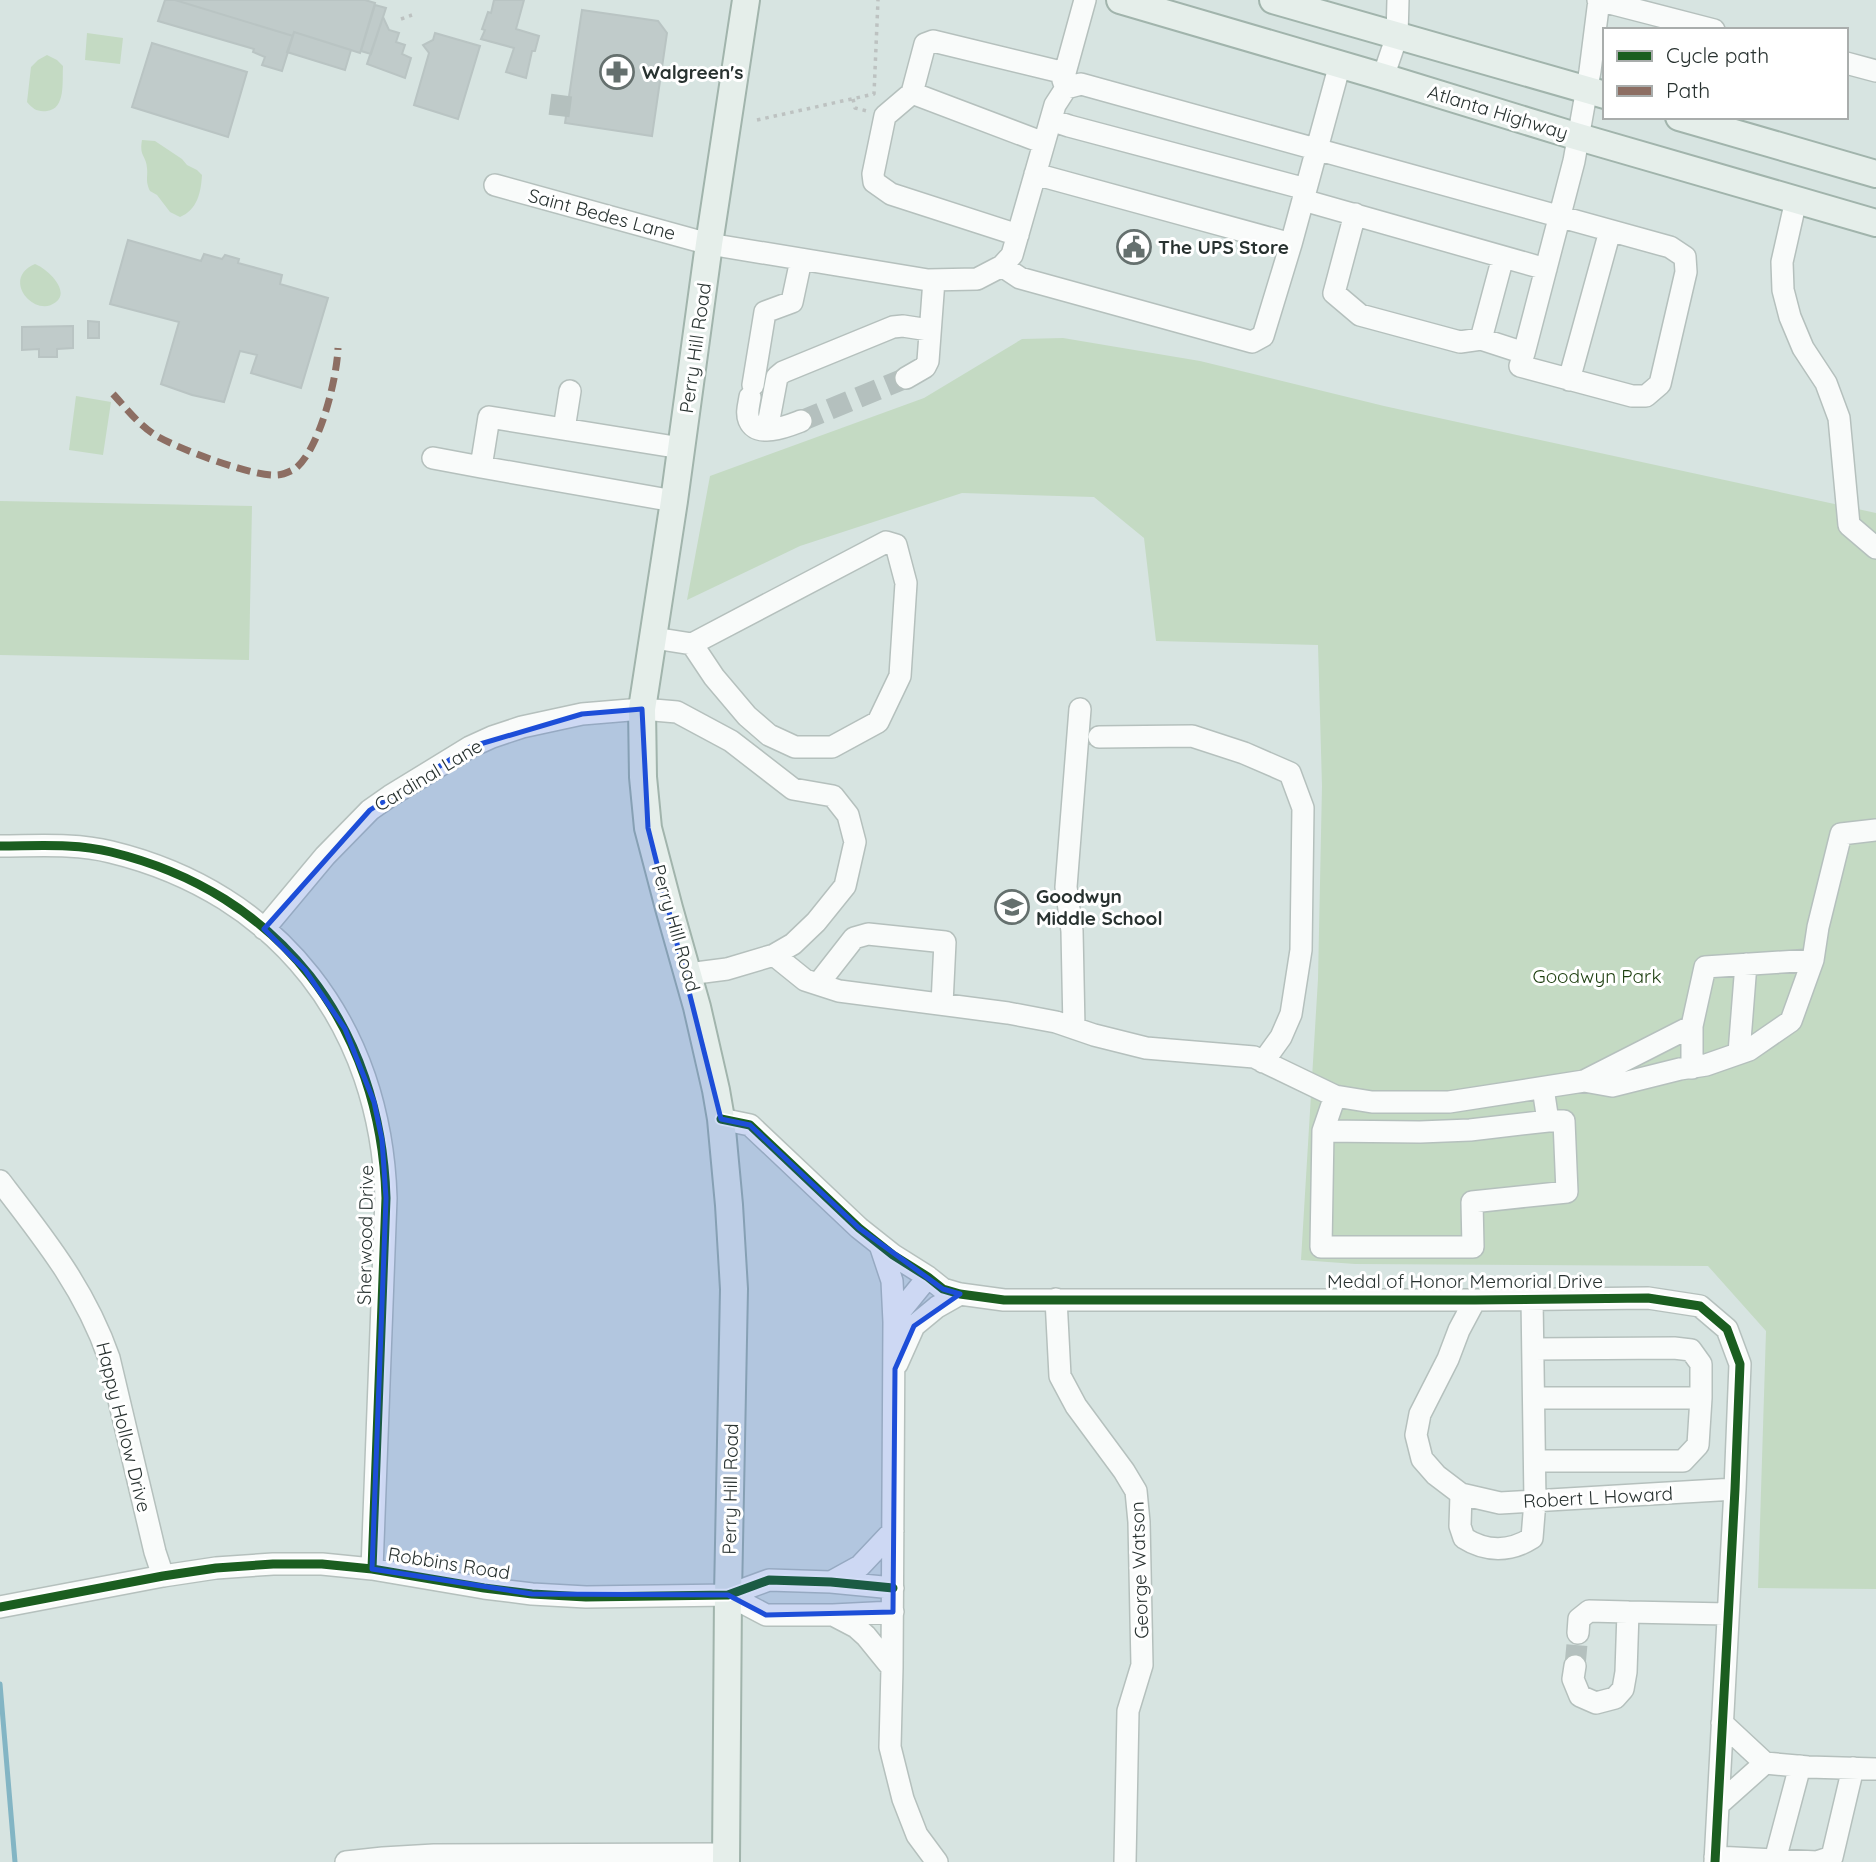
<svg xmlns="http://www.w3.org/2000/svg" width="1876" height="1862" viewBox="0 0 1876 1862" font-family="Quicksand,sans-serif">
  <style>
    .green { fill: #c4dac3 }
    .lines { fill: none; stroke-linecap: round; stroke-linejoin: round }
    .stream { stroke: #83b5c4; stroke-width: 5 }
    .building { fill: #c0cbca; stroke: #b9c4c3; stroke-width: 2 }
    .minor-tunnel { stroke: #b4c0be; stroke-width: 21; stroke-dasharray: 21 10; stroke-linecap: butt }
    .minor-casing { stroke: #b5c0bd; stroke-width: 24 }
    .major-casing { stroke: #a1b4ac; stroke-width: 30 }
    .path { stroke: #bdc2c1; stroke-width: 3.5; stroke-dasharray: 3.5 5; stroke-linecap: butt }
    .minor { stroke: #f9fbfa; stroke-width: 21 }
    .major { stroke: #e5eeea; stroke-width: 26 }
    .quiet { stroke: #8d6e63; stroke-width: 7; stroke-dasharray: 14 7; stroke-linecap: butt }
    .cycleway-casing { stroke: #fff; stroke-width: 13 }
    .cycleway { stroke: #1b5e20; stroke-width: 9 }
    .marked { fill: #1d4ed8; fill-opacity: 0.2; stroke: #1d4ed8; stroke-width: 5; stroke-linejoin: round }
    .labels { text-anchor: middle; stroke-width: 6; stroke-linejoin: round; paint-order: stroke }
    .poi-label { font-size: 19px; font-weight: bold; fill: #283230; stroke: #fff; text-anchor: start }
    .street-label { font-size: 19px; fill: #283230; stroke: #fff }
    .park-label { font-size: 19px; fill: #1c3e0e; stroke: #fff }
  </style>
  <rect width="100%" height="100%" fill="#d7e4e1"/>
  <path class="green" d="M87 33 123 38 120 64 85 60Z
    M47 55 57 60 63 66C62 81 66 109 47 111 37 112 33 109 27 102L31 67 38 60Z
    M142 140 155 141 182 159 187 165 197 170 202 175C201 193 197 210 180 217L170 212 157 195 150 191C145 180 148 178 147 168 146 155 139 157 142 140Z
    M35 264C46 268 71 290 56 302 35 319 0 279 35 264Z
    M1063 338 1200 361 1384 406 1876 513V1589L1758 1588 1766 1331 1708 1266 1355 1264 1301 1260 1318 979 1322 786 1318 645 1156 641 1144 538 1094 497 962 493 800 546 687 600 710 476 924 398 1022 339Z
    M76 396 111 402 103 455 69 450Z
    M0 501 252 506 249 660 0 655Z"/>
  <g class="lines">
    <path class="stream" d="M0 1684 15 1862"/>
  </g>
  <path class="building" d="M165 0H175L293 36 282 71 262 65 265 57 253 52 254 49 158 21Z
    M175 0H365L375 3 360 53 294 32 293 36Z
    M494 0H524L516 29 539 36 535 51H532L526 78 506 72 514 48 481 39 485 30 482 29 488 12 491 13Z
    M375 5 386 8 371 54 361 51Z
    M582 10 658 21 667 33 652 136 565 123Z
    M383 17 389 30 399 33 396 42 405 45 402 54 411 58 405 78 367 64Z
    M294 32 351 50 345 70 287 52Z
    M435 33 480 46 458 119 414 105 429 53 423 45 433 40Z
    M152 43 247 72 228 137 132 107Z
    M128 240 201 261 204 254 222 259 225 255 239 259 238 263 282 275 280 284 328 298 301 388 251 373 257 355 240 351 224 402 192 395 161 384 179 322 110 304Z
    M88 321 99 322V338H88Z
    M73 326V348L57 349V357H39V349L22 350V327Z"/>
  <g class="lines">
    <path class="minor-tunnel" d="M559 116 562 93
      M801 421 906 378
      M1575 1666 1578 1633"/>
    <g class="minor-casing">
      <path id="minor" d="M1598 0 1714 30
        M1846 63 1876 71
        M1383 77 1397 36 1398 0
        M1065 86 1063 80 1085 0
        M912 93 1044 143
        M1051 120 1069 126 1306 189
        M495 185 709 244 928 280 977 279 1002 266 1012 255 1055 105 1066 88 1081 84 1670 247 1685 257 1686 272 1660 384 1646 396H1632L1520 366 1524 353 1574 161 1590 71 1599 0
        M1303 200 1546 269
        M1796 200 1782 262 1783 290 1790 317 1803 348 1826 383 1839 418 1849 525 1876 548
        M1355 214 1334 293 1360 315 1460 342 1481 339 1524 353
        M1018 235 891 194 874 182 873 174 885 116 912 93 925 44 933 41 1065 73
        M1291 244 1340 64
        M1002 266 1020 278 1252 342 1263 336 1291 244 1035 174
        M1481 339 1503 257
        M906 378 925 367 928 361 934 280
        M1569 380 1610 231
        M753 385 765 312 792 302 801 260
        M750 397C749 404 746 413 749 420 757 439 788 426 801 421
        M564 429 570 391
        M767 430 777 377 783 372 893 327 903 326 929 330
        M433 458 481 467
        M674 501 481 467 489 417 681 448
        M654 638 692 644 886 542 896 545 906 583 900 676 878 722 832 747H795L769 735 747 716 714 677 692 644
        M1099 737 1192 736 1244 753 1290 773 1303 808 1301 950 1291 1014 1281 1037 1263 1062
        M0 846C37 846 75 843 111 852 280 893 381 1026 386 1198L372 1569
        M264 929 325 856 370 810 390 796 470 747 492 737 522 727 582 714 642 709 677 712 731 741 793 789 833 796 848 815 855 842 845 886 816 922 793 944 774 955 727 969 688 974
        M774 955 805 980 839 991 1008 1013 1056 1022 1094 1035 1146 1048 1254 1057 1335 1096 1372 1102H1449L1584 1081 1612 1086 1680 1069 1706 1065 1749 1050 1791 1021 1813 960 1705 967 1692 1026V1068
        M1813 960 1818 927 1841 834 1876 830
        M818 984 854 938 868 934 945 942 942 1004
        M1074 1028 1072 931 1066 887 1080 709
        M1739 1053 1746 964
        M1584 1081 1692 1026
        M1335 1096 1323 1131 1321 1247H1473L1472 1202 1567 1192 1564 1121H1548
        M721 1119 750 1125 859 1228 893 1255 928 1277 943 1289 960 1294 1004 1300H1475L1648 1298 1700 1306 1727 1329 1740 1364 1735 1489 1715 1862
        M1323 1131 1420 1132 1470 1130 1548 1121 1543 1088
        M0 1181C44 1238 85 1289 109 1358L155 1552 163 1576
        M880 1245 892 1281 894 1322
        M928 1277 902 1309 894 1322 892 1668 890 1747 903 1799 917 1835 937 1862
        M1056 1299 1060 1376 1076 1406 1124 1471 1136 1491 1139 1522 1142 1665 1128 1711 1125 1862
        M1475 1300 1459 1330 1448 1359 1420 1414 1416 1435 1422 1459 1436 1475 1461 1494 1500 1503 1735 1489
        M1533 1349 1674 1348 1691 1350 1701 1364V1398L1698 1445 1683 1461H1535
        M897 1364 914 1326 937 1307 960 1294
        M1534 1398H1701
        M1461 1494 1460 1526 1464 1538C1486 1552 1510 1552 1532 1538L1535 1501 1532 1299
        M831 1582 860 1566 893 1531
        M728 1595 766 1615H833L893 1612
        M0 1607 163 1576 216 1568 273 1564H322L372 1569 484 1588 532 1594 586 1597 728 1595 769 1580 831 1582 893 1588
        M1628 1612 1728 1614
        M835 1616 856 1627 866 1636 892 1668
        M1575 1666 1573 1679 1580 1696 1596 1703 1615 1698 1623 1689 1626 1672 1628 1612 1589 1611 1579 1619 1578 1633
        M1765 1763 1808 1767 1876 1769
        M1718 1805 1765 1763 1722 1723
        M1715 1857 1817 1862 1832 1857 1853 1768
        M1775 1860 1800 1766
        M346 1862 383 1858 434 1855 726 1854"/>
    </g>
    <g class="major-casing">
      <path id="major" d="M1120 0 1383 77 1572 135 1876 223
        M1273 0 1605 95
        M1679 117 1876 174
        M726 1862 728 1595 734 1289 729 1205 721 1119 716 1090 697 1007 669 908 648 828 643 777 642 709 674 501 709 244 746 0"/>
    </g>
    <path class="path" d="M401 19 412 15
      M853 99 855 108 867 111
      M757 120 874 94 878 0"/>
    <use href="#minor" class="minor"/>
    <use href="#major" class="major"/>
    <path class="quiet" d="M113 394C126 408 139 425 155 435 176 448 253 477 277 475 282 475 292 471 296 468 320 448 337 378 338 348"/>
    <g class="cycleway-casing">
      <path id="cycleway" d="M0 846C37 846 75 843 111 852 280 893 381 1026 386 1198L372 1569
        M721 1119 750 1125 859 1228 893 1255 928 1277 943 1289 960 1294 1004 1300H1475L1648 1298 1700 1306 1727 1329 1740 1364 1735 1489 1715 1862
        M0 1607 163 1576 216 1568 273 1564H322L372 1569 484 1588 532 1594 586 1597 728 1595 769 1580 831 1582 893 1588"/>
    </g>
    <use href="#cycleway" class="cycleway"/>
  </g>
  <path class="marked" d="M642 709 648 828 721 1119 750 1125 859 1228 943 1289 960 1294 914 1326 895 1369 893 1612 766 1615 728 1595 532 1594 372 1569 386 1198 382 1140 374 1102 345 1029 305 970 264 929 370 810 470 747 582 714Z"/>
  <defs>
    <g id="pharmacy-ring" transform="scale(1.75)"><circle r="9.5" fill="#fff" stroke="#65706e" stroke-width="1.5"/><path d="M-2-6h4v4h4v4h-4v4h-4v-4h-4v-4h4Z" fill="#65706e"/></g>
    <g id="civic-ring" transform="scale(1.75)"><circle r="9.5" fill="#fff" stroke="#65706e" stroke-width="1.5"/><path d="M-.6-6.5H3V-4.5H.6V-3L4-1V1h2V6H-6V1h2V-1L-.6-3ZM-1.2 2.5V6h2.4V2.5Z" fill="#65706e"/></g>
    <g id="school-ring" transform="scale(1.75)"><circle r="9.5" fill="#fff" stroke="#65706e" stroke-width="1.5"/><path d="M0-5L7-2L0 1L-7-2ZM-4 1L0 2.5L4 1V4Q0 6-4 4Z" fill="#65706e"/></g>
  </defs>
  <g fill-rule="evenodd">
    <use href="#pharmacy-ring" x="617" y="72"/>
    <use href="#civic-ring" x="1134" y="247"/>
    <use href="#school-ring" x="1012" y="907"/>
  </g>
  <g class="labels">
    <g class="poi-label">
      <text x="642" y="79">Walgreen's</text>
      <text x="1158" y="254">The UPS Store</text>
      <text x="1036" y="903">Goodwyn<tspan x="1036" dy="22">Middle School</tspan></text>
    </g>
    <g class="street-label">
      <text transform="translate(1498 112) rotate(17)" y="7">Atlanta Highway</text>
      <text transform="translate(602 214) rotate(15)" y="7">Saint Bedes Lane</text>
      <text transform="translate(695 348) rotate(-82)" y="7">Perry Hill Road</text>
      <text transform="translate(428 775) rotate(-31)" y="7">Cardinal Lane</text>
      <text transform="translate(676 928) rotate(74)" y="7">Perry Hill Road</text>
      <text transform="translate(365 1235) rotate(-89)" y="7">Sherwood Drive</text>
      <text x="1465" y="1288">Medal of Honor Memorial Drive</text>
      <text transform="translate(124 1427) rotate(76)" y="7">Happy Hollow Drive</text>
      <text transform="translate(730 1489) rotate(-89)" y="7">Perry Hill Road</text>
      <text transform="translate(1598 1497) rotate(-3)" y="7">Robert L Howard</text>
      <text transform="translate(449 1563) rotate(9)" y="7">Robbins Road</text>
      <text transform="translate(1139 1570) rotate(-92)" y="7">George Watson</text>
    </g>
    <g class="park-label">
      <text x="1597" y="983">Goodwyn Park</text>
    </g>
  </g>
  <rect x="1603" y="28" width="245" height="91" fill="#ffffff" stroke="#a9adac" stroke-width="2"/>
  <rect x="1617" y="51" width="35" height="10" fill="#1b5e20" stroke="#a9adac" stroke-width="2"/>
  <text x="1666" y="63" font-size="21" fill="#283230">Cycle path</text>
  <rect x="1617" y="86" width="35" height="10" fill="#8d6e63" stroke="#a9adac" stroke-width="2"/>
  <text x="1666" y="98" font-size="21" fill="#283230">Path</text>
</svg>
